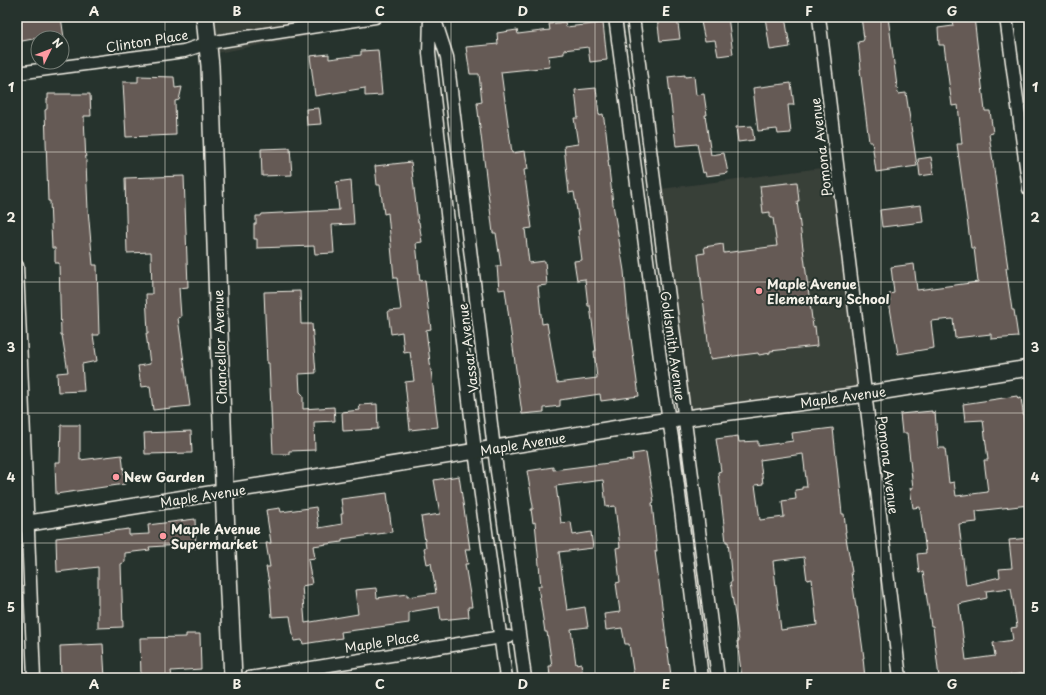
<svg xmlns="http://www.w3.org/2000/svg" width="1046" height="695" viewBox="0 0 1046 695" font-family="'Playpen Sans',sans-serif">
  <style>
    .built { fill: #393f39 }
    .building { fill: #655a55; stroke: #f4f1e8; fill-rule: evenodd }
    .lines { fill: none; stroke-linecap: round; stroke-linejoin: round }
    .minor-casing { stroke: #f4f1e8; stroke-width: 15 }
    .tertiary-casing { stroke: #f4f1e8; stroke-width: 18 }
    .secondary-casing { stroke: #f4f1e8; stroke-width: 20 }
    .minor { stroke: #26332d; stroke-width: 12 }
    .tertiary { stroke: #26332d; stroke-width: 15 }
    .secondary { stroke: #26332d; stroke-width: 17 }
    .grid { fill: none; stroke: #f4f1e8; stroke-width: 1; stroke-opacity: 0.55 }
    .poi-dot { fill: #ff9aa2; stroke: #26332d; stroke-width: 1.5 }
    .labels { text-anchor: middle; stroke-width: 4; stroke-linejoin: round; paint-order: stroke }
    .street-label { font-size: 13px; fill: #f4f1e8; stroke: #26332d }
    .poi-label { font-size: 13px; font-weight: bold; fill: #f4f1e8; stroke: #26332d; text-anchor: start }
    .neatline { fill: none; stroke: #f4f1e8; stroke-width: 1.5 }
    .grid-label { font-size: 13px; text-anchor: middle; font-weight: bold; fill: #f4f1e8 }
  </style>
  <rect width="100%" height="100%" fill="#26332d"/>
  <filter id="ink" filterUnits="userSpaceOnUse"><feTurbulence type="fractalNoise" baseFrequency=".025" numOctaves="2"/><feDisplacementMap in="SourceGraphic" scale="8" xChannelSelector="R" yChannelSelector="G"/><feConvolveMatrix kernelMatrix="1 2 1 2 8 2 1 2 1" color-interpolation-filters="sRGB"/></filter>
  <g filter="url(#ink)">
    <path class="built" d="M207 17H305L308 36 212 54Z
      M836 166 864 393 682 422 654 190Z"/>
    <path class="building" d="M17 17H61L64 38H38L17 42Z
      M657 17H677L680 39 660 41Z
      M700 17H728L733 54 718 56 715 40 705 41Z
      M765 17H785L790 47 770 50Z
      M861 17H888L898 94 906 93 917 166 876 172 872 142H869L860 69H861L858 42 863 41 864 39Z
      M951 17H974L985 111H990L993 133 989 134 1008 268H1006L1012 310H1014L1018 337 991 339V334L955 338 953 319 931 321 934 348 898 354 889 302H890L889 294 894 293 891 267 914 264 917 290 978 282 974 248H971L957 144H962L958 105 952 106 944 45H939L938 28 953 26Z
      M565 22 566 27 603 23 607 60 590 62 588 47 564 50V54L548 56 550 67 501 72 512 153 525 151 528 169 524 170 532 228 525 229 529 263 545 261 547 285 538 286 542 324 547 323 557 383 597 378 594 351H596L590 306H588L585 279 577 280 574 261 582 260 578 230H580L574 192 569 193 564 146 578 144 574 118H578L575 90 596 88 599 115 603 114 606 131 609 160H608L613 204 624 271 628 317 639 396 601 401 600 394 560 400V406L544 408V412L522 414 505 289 499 290 497 266H501L496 233H493L477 103 482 102 479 74H470L466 47 498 44 497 33 517 30 518 34 550 30 549 24Z
      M378 50 382 95 365 96V88L315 96 310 56 329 54V59L361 55V51Z
      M685 75V77L694 76 696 95 704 94 707 115H705L711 155 724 153 728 173 706 176 705 172 703 173 697 144 676 146 668 77Z
      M138 76 174 77 175 88 182 87 179 100 175 101 176 135 126 137 123 82H138Z
      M791 83 794 105H788L791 133 778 134 777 129 758 131 753 88Z
      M48 94H90L91 116H84L88 210 93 265H97L99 335H93L97 361 82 364 84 391 58 392 57 373 68 372 62 335H61L59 263H55V248H52L50 201H48L45 110 47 109V99H48Z
      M319 108 321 124 307 125 306 109Z
      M752 126 754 140 738 142 736 127Z
      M290 148 292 175 262 176 261 149Z
      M931 157 934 174 920 176 918 159Z
      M411 162 418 222H419L422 242 416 243 420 281 425 280 428 307 431 329 426 330 438 427 410 430 405 382 414 381 410 352 404 353 402 332 391 334 388 311 401 310 397 278H394L388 213 384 214 380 185H377L375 166Z
      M184 176 188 287 179 288 181 317 178 318 190 406 153 410 150 386 141 387 138 366 150 364 146 333H148L146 294H152L151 252 127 253 125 178Z
      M351 180 354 224 332 225 334 253 315 254 314 246 257 248V239H254V224H256V216H261L262 214 339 210 336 182Z
      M797 182 799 201H797L813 327 815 326 817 346 770 351V353L759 355 758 353 710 359 698 254 705 253 704 247 723 244 724 253 777 246 773 218H770V212L763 213 760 186Z
      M921 205 923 222 882 227 880 210Z
      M300 291 301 324H312L316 373 299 374 300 392 303 395V409L334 407 335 421 314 422 315 450 289 451V454H273L269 363H267L264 292Z
      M1017 396 1018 399 1021 398 1029 454V505L976 511 977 522 959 524 966 585 1000 577 999 569 1012 568 1009 540 1029 538V673L1010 675 1011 678H939L933 626H931L923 572 919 573 917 554 926 553 920 507 913 508 910 488H913L907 433H902L900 414 932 411V413L935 412 938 448H945L949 483 954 482 956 496 988 492 984 460H988L983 420 965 421 963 404ZM1011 588 1017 627 1011 628 1013 640 993 643 995 656 966 660 959 604 987 598 986 591Z
      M377 404 378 429 343 431 342 412 360 410 359 405Z
      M61 425H80V460L122 455 125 484 56 494 55 462H60Z
      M833 428 842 514H844L846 532H845L852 572H851L856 607H857L864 658H863L865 678H742L737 641H739L730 582H732L728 542H726L718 472 721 471 716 439 738 436 739 442 758 441V446L793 441 792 433ZM803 454 807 487H802V489L795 490 796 499 782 501 784 517 760 520 755 485 763 484 760 460ZM804 557 807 580 812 579 817 625 781 630 773 561Z
      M191 431 192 453 145 454 144 433Z
      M646 452 654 502 652 503 657 551H655L671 676 659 678 658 676 643 678V676L634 677 629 644H625L622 628 606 630 604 614 620 612 616 583 620 582 616 548 620 547 615 506 606 507 603 480 556 486 561 523 571 522 573 535 591 532 593 548 559 552 567 610 585 607 588 627 571 629 576 664 581 663 583 678H550L549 666H552L547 632H545L538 586H541L535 522 533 523 531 509H533V506L527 471 553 467V470L633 460 632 454Z
      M459 476 470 549H465L468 564H465L472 607H468L469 617 441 620 439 607 409 612V623L341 632 342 638 303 644 302 640 294 641 290 616 272 617 270 588 266 567H270L266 543H271L266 510 280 508 281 512 316 507 319 528 342 524 341 514H343L341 499 387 493 392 532 342 539V542L313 546 315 558 308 559 312 584 302 586 305 623 358 614 355 590 376 588 377 598 407 594V597L436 593 431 563 427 564 424 548 426 547 421 517 440 514 434 480Z
      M195 519 196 548 180 549 179 545 149 547 150 550 125 553V562L121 564 123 627 98 628V567L57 572 56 538 129 529V535L149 534 148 525Z
      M186 634H200L201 669 171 671 172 678H141L140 638 186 637Z
      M103 644 105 678H61L60 646Z"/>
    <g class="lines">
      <g class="minor-casing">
        <path id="minor" d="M430 17 429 53 449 231 475 451 506 678
          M434 17 447 57 494 449 525 678
          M615 17 665 396 672 438 702 678
          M633 17 718 678
          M819 17 900 678
          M1006 17 1029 189
          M17 73 184 51 208 43 375 17
          M17 266 34 678
          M249 678 502 637H509"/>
      </g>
      <g class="tertiary-casing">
        <path id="tertiary" d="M17 525 656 422 866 394 1029 368"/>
      </g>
      <g class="secondary-casing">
        <path id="secondary" d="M205 17 210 66 225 511 233 678"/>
      </g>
      <use href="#minor" class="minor"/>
      <use href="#tertiary" class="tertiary"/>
      <use href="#secondary" class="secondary"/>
    </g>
  </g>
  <path class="grid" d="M165 17V678M308 17V678M451 17V678M595 17V678M738 17V678M881 17V678M17 152H1029M17 282H1029M17 413H1029M17 543H1029"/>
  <g class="poi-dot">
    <circle cx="759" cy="291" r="4"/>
    <circle cx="116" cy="477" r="4"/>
    <circle cx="163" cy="536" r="4"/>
  </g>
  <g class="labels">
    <g class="street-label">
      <text transform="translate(147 41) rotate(-9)" y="5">Clinton Place</text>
      <text transform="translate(821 147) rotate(-97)" y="5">Pomona Avenue</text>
      <text transform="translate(673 346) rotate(82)" y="5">Goldsmith Avenue</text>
      <text transform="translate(220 347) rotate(-92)" y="5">Chancellor Avenue</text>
      <text transform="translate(468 348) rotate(-97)" y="5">Vassar Avenue</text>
      <text transform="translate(843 397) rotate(-8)" y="5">Maple Avenue</text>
      <text transform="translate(523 444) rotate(-9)" y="5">Maple Avenue</text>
      <text transform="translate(888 465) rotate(83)" y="5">Pomona Avenue</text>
      <text transform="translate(203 496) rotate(-9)" y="5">Maple Avenue</text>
      <text transform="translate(382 642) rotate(-9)" y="5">Maple Place</text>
    </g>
    <g class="poi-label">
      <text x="767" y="289">Maple Avenue<tspan x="767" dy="15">Elementary School</tspan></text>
      <text x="124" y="482">New Garden</text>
      <text x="171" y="534">Maple Avenue<tspan x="171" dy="15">Supermarket</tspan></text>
    </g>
  </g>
  <rect width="1046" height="695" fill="none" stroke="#26332d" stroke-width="44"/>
  <g transform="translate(50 50) rotate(47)"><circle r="19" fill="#26332d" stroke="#787f78"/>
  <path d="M0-3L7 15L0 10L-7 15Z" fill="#ff9aa2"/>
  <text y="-6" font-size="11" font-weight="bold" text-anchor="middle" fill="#f4f1e8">N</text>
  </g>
  <rect x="22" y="22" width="1002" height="651" class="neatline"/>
  <g class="grid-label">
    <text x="94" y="16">A</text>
    <text x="237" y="16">B</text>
    <text x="380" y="16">C</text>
    <text x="523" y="16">D</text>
    <text x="666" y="16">E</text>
    <text x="809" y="16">F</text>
    <text x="952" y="16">G</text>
    <text x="11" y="92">1</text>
    <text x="1035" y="92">1</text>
    <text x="11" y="222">2</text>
    <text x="1035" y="222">2</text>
    <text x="11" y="352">3</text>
    <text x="1035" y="352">3</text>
    <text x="11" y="482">4</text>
    <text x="1035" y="482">4</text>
    <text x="11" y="612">5</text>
    <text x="1035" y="612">5</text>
    <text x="94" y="689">A</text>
    <text x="237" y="689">B</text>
    <text x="380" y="689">C</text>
    <text x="523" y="689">D</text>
    <text x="666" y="689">E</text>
    <text x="809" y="689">F</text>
    <text x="952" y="689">G</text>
  </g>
</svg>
